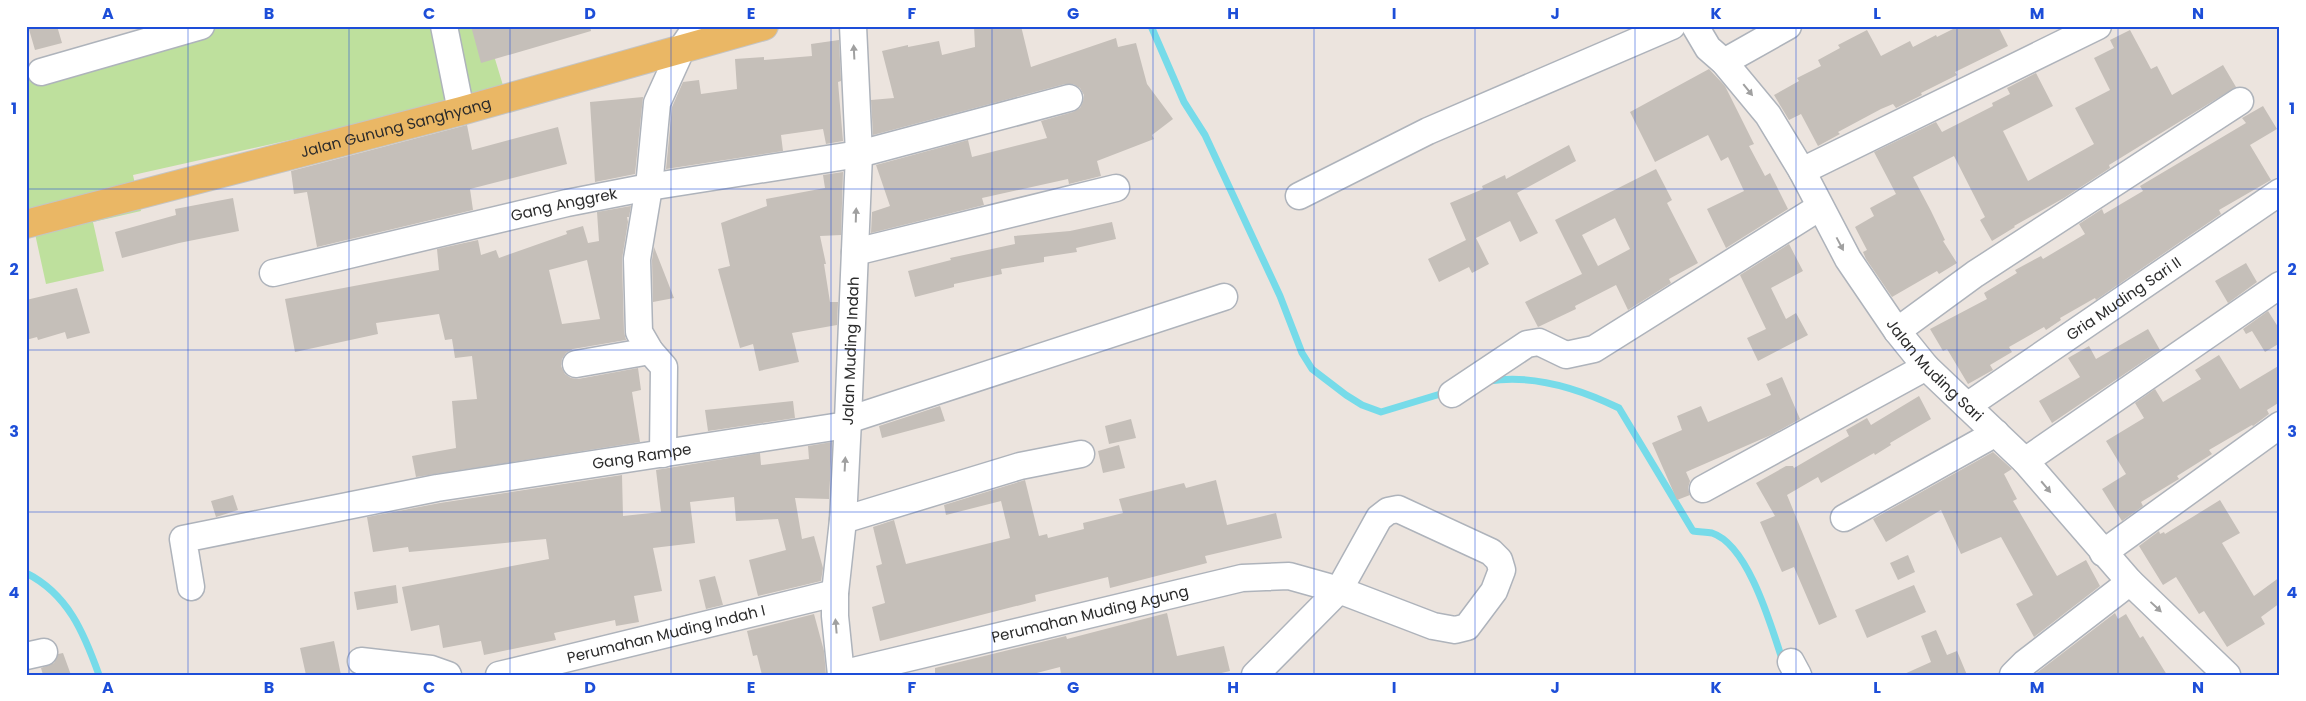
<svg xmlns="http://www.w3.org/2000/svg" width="2306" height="701" viewBox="0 0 2306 701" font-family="Poppins,sans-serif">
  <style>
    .green { fill: #bee09d }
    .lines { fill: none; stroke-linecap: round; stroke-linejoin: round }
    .stream { stroke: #76dbe9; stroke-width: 7 }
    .building { fill: #c5bfb9; fill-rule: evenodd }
    .minor-casing { stroke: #aeb3bb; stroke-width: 29 }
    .major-casing { stroke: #c4c4c4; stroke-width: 30 }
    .minor { stroke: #fff; stroke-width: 26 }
    .major { stroke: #eab765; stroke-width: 28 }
    .oneway { fill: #a0a0a0 }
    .grid { fill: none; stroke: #1d4ed8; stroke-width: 1; stroke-opacity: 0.55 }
    .labels { text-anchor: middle; stroke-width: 5; stroke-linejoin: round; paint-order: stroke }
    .street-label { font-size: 15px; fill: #2b2b2b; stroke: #fff }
    .neatline { fill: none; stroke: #1d4ed8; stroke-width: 2 }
    .grid-label { font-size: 16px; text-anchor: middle; font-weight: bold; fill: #1d4ed8 }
  </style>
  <rect width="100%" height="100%" fill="#ece4de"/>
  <path class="green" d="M173 26H485L505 92 133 175 141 211 93 222 104 271 46 284 32 220 26 221V70Z"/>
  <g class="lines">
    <path class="stream" d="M1151 26 1184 102 1205 135 1280 296 1302 353 1312 369 1346 395 1362 405 1381 412 1447 392
      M1489 381C1533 374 1580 389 1619 408L1693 531C1699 532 1706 532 1712 533 1749 545 1772 629 1783 662
      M26 573C68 594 84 633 99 675"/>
  </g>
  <path class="building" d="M28 26H57L62 43 35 50Z
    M471 26H590L591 31 481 63Z
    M974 26H1021L1031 67 1116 38 1118 47 1136 43 1147 84 1173 119 1152 135 1154 139 1097 161 1101 176 1069 184 1068 179 982 198 984 205 871 233 872 212 890 206 876 165 968 140 972 157 1047 138 1041 121 1073 112 1080 108 1083 102 1084 95 1080 88 1073 84H1065L873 135 871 100 894 98 882 51 908 45V47L939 41 942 55 975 47Z
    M1959 26H1998L2008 46 1955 72 1957 75 1921 93 1922 95 1896 108 1893 104 1881 109 1838 132 1840 134 1818 146 1801 114 1789 120 1774 95 1799 81 1797 78 1821 66 1818 60 1840 48 1838 45 1867 30 1881 56 1910 41 1913 47 1936 35 1937 37Z
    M2130 30 2151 69 2157 66 2172 95 2223 65 2236 87 2109 165 2110 168 2064 198 2014 226 2015 227 1992 241 1980 220 1985 217 1954 156 1913 177 1931 211 1945 240 1943 241 1957 263 1939 274 1937 271 1892 297 1866 259 1863 252 1867 250 1855 227 1874 216 1870 208 1896 194 1874 152 1936 122 1942 132 1993 106 1992 103 2010 94 2007 88 2036 73 2053 106 2003 131 2028 181 2094 144 2075 108 2110 90 2094 58 2114 48 2110 40Z
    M839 40 841 81 838 82 843 141 826 144 823 129 781 135 783 151 666 169 672 107 683 82 699 80 701 94 737 89 735 59 764 57V60L812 56 811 44Z
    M1709 69 1725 86 1754 144 1749 146 1765 176 1770 173 1788 209 1726 248 1707 209 1744 191 1728 157 1721 161 1708 135 1655 162 1630 112Z
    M643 97 635 174 595 182 590 102Z
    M2263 106 2277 129 2250 145 2271 180 2219 210 2221 214 2096 300 2095 298 2060 318 2061 320 2046 330 2044 327 2009 347 2012 352 1990 365 1993 370 1968 384 1947 349 1943 351 1930 329 1987 299 1984 293 2017 273 2015 270 2041 256 2043 259 2085 234 2079 224 2102 209 2104 214 2143 191 2140 186 2246 123 2242 118Z
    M467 125 472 150 558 127 567 164 470 189 473 210 317 247 307 192 294 194 291 171Z
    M1569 145 1576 161 1517 193 1538 233 1520 242 1510 221 1476 238 1489 264 1472 273 1469 267 1439 282 1428 259 1466 240 1450 203 1483 189 1482 186 1505 175 1506 179Z
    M1656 169 1672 200 1667 203 1698 263 1669 279 1671 283 1628 310 1616 285 1575 306 1576 309 1538 327 1525 302 1582 274 1555 220ZM1615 218 1630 249 1598 266 1582 235Z
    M843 172 841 235 820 236 826 264H824L830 302H838L837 325 792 333 799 362 759 371 753 344 740 348 718 269 730 266 721 223 767 206 766 199 825 188 823 175Z
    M233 198 239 231 179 243 122 258 115 232 176 215 175 209Z
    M631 206 629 217H627L628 222 622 259 624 332 626 340 573 349 566 353 562 359 561 366 565 374 571 378 578 379 638 368 641 390 632 392 640 442 416 477 412 456 456 448 452 401 477 399 472 356 455 358 452 339 445 340 439 314 376 323 378 334 295 352 285 299 439 270 437 249 478 240 481 255 496 250 499 258 567 234 566 231 583 226 588 243 599 241 597 212ZM587 260 600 319 562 324 549 270Z
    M1112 222 1116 239 1076 248 1077 252 1044 257V262L1001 269 1002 274 954 284V287L915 297 908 271 951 260 950 258 1015 244 1014 236 1070 231Z
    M1789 244 1803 271 1771 288 1786 319 1796 313 1808 335 1758 361 1747 338 1766 329 1740 275Z
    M654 247 674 298 653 302 652 260Z
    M2246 263 2257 282 2228 303 2215 281Z
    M77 288 90 333 67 339 65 332 38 340 37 337 26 340V300Z
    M2268 311 2280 330V343L2265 352 2252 331 2246 334 2243 329Z
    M2148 329 2160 350 2052 423 2039 401 2080 377 2068 358 2089 346 2096 359Z
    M2219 355 2240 389 2280 365V402L2267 410 2269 414 2253 426 2252 425 2209 450 2212 454 2177 476 2179 479 2141 502 2143 506 2122 521 2102 489 2126 474 2106 441 2144 418 2135 403 2155 389 2163 402 2201 379 2195 370Z
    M1782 377 1800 419 1771 435 1686 472 1690 481 1688 488 1690 495 1677 500 1652 443 1682 430 1677 416 1701 406 1708 422 1771 395 1766 384Z
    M1919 396 1931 419 1890 443 1891 445 1875 455 1874 453 1821 483 1818 477 1787 495 1837 617 1819 625 1794 567 1782 572 1760 522 1775 516 1756 483 1786 466H1793L1794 468 1849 436 1846 430 1867 418 1871 425Z
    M793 401 795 418 708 431 705 410Z
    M940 406 945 421 882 438 879 426Z
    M1131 419 1136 438 1109 444 1105 426Z
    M832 442 829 499 795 498 802 539 814 536 823 568 821 581 758 596 749 560 786 550 778 519 736 521 734 497 690 502 695 543 653 548 662 591 634 596 639 622 616 626 615 620 554 633 556 640 484 655 481 641 443 648 439 625 411 631 402 587 549 559 546 539 409 552 408 547 373 552 367 517 440 503 622 475 623 516 661 512 656 470 760 453 761 465 809 459 808 446Z
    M1119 445 1125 468 1103 473 1098 451Z
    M1993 452 2012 469 2004 474 2017 499 2013 501 2057 576 2086 560 2100 586 2034 637 2016 604 2033 595 2001 537 1961 554 1941 510 1886 542 1873 519Z
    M1025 480 1039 536 1047 534 1048 538 1084 529 1083 523 1123 513 1119 499 1184 483 1186 488 1216 480 1227 525 1276 513 1282 538 1205 556 1207 563 1110 588 1108 577 1035 595 1036 601 880 641 872 607 885 603 876 566 882 564 873 527 894 520 906 564 1010 538 1001 501 946 515 944 505Z
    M233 495 238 510 216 517 211 501Z
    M2220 500 2240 533 2222 543 2254 596 2280 577V603L2261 617 2265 624 2227 647 2204 611 2199 614 2176 577 2163 585 2139 546 2159 531 2160 534 2164 532 2165 534Z
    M1908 555 1915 572 1898 580 1890 563Z
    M715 576 723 605 706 609 699 580Z
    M396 585 398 603 357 610 354 592Z
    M1914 585 1926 612 1867 638 1855 610Z
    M1167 613 1177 656 1224 646 1230 671 1213 675H1061L1060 667 1029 675H935V668L1066 636 1067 639Z
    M2115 613 2118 619 2126 614 2140 638 2143 636 2167 675H2034Z
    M814 614 824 651 826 675H762L757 655 753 656 747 631Z
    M1936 630 1947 655 1957 651 1967 675H1902L1931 662 1921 636Z
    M334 641 341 675H306L300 648Z
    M63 653 71 675H43L41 668 54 663 58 654Z"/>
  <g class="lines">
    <g class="minor-casing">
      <g id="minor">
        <path d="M444 26 461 111"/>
        <path id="s1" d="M1695 26 1708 48 1724 62 1768 115 1802 171 1848 259 1897 331 1926 367 2025 461 2130 582 2227 675"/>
        <path d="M1724 62 1788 26"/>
        <path d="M41 72 201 26"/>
        <path d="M1802 171 2098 26"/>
        <path d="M1299 196 1428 131 1672 26"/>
        <path d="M855 252 1116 188"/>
        <path id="s2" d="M273 273 567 203 649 187 859 154 1069 98"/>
        <path d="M1897 331 1975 274 2240 101"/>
        <path d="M576 364 650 351"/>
        <path d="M1452 394 1527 344 1539 342 1566 355 1594 349 1820 207"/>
        <path id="s3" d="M1967 406 2280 192"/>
        <path d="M848 420 1224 297"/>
        <path d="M663 454 664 367 650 351 639 332 637 259 649 187 657 103 682 48 697 26"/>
        <path d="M2025 461 2280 285"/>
        <path d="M1703 489 1926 367"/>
        <path d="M1844 518 1996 433"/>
        <path d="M843 520 1020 466 1081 454"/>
        <path d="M2103 553 2280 425"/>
        <path id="s4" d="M191 587 183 539 437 488 847 425"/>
        <path d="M26 656 44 652"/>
        <path d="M361 661 431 669 448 675"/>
        <path d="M1791 662 1798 675"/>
        <path id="s5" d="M841 674 1242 578 1289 576 1339 590 1433 626 1455 630 1467 627 1494 591 1502 570 1499 560 1491 552 1398 509 1388 511 1379 518 1339 590 1255 675"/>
        <path id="s6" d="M499 675 835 593"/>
        <path id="s7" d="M841 675 835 616V593L843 520 848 420 859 154 853 26"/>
        <path d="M2013 675 2025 663 2130 582"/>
      </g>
    </g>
    <g class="major-casing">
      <g id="major">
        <path id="s8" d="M26 224 461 111 764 26"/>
      </g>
    </g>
    <use href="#minor" class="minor"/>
    <use href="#major" class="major"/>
  </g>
  <defs><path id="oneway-solid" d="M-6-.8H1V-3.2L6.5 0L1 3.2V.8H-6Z" transform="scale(1.25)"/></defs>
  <g class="oneway">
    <use href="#oneway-solid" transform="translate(854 52) rotate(-93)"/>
    <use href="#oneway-solid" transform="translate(1748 90) rotate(51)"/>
    <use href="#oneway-solid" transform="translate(856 215) rotate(-88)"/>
    <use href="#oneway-solid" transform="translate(1840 244) rotate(62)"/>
    <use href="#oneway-solid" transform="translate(845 464) rotate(-87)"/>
    <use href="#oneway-solid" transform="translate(2046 487) rotate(50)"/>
    <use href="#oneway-solid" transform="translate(2156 607) rotate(43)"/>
    <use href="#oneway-solid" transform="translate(836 626) rotate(-95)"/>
  </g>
  <path class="grid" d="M188 26V675M349 26V675M510 26V675M671 26V675M831 26V675M992 26V675M1153 26V675M1314 26V675M1475 26V675M1635 26V675M1796 26V675M1957 26V675M2118 26V675M26 189H2280M26 350H2280M26 512H2280"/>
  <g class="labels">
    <g class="street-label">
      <text dy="5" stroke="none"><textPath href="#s8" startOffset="382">Jalan Gunung Sanghyang</textPath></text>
      <text dy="5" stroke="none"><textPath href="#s2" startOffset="299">Gang Anggrek</textPath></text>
      <text dy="5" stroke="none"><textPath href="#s3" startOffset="190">Gria Muding Sari II</textPath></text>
      <text dy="5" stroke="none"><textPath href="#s7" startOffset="325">Jalan Muding Indah</textPath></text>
      <text dy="5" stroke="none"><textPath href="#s1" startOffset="422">Jalan Muding Sari</textPath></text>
      <text dy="5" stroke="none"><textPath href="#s4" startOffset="515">Gang Rampe</textPath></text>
      <text dy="5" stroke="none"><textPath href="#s5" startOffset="256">Perumahan Muding Agung</textPath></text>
      <text dy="5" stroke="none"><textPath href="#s6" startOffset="172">Perumahan Muding Indah I</textPath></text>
    </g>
  </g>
  <rect width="2306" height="701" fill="none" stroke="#ffffff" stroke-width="55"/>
  <rect x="28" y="28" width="2250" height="646" class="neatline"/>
  <g class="grid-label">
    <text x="108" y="19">A</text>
    <text x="269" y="19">B</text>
    <text x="429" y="19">C</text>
    <text x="590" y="19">D</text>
    <text x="751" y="19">E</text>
    <text x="912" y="19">F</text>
    <text x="1073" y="19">G</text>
    <text x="1233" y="19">H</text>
    <text x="1394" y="19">I</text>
    <text x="1555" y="19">J</text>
    <text x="1716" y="19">K</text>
    <text x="1877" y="19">L</text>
    <text x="2037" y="19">M</text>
    <text x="2198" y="19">N</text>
    <text x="14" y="114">1</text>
    <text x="2292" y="114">1</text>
    <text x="14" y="275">2</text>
    <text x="2292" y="275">2</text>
    <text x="14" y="437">3</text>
    <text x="2292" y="437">3</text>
    <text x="14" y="598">4</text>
    <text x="2292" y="598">4</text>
    <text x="108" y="693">A</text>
    <text x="269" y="693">B</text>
    <text x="429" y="693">C</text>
    <text x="590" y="693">D</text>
    <text x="751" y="693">E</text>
    <text x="912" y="693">F</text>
    <text x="1073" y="693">G</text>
    <text x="1233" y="693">H</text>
    <text x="1394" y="693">I</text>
    <text x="1555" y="693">J</text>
    <text x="1716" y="693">K</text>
    <text x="1877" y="693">L</text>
    <text x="2037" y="693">M</text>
    <text x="2198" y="693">N</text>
  </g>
</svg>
